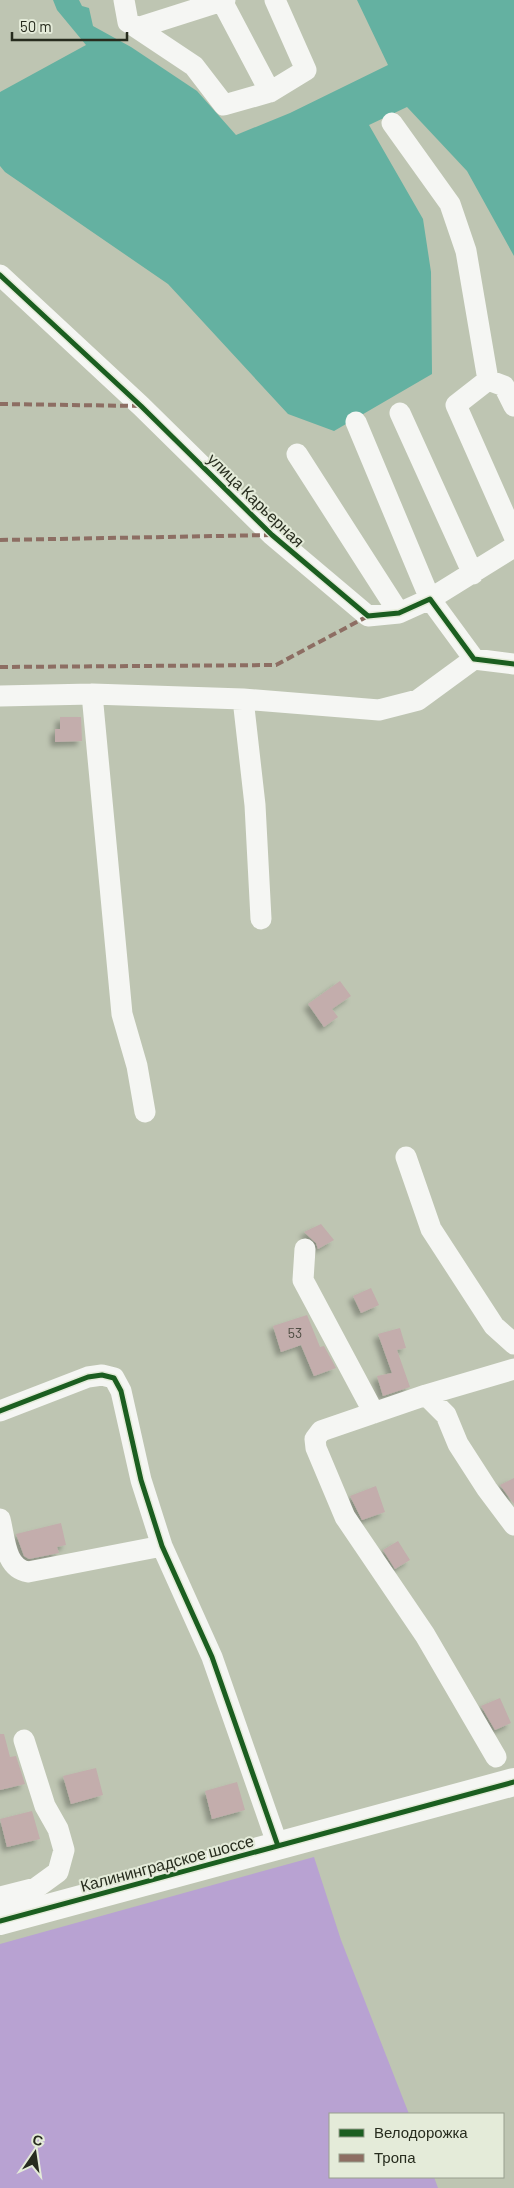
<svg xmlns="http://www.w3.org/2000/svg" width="514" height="2188" viewBox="0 0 514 2188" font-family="Barlow,sans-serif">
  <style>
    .green { fill: #b8a2d2 }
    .water { fill: #64b1a1 }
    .building { fill: #c3adac; filter: url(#shadow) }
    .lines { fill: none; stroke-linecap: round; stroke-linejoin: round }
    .minor { stroke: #f5f6f3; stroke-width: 21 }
    .major { stroke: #f5f6f3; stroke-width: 28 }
    .quiet { stroke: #8d6e63; stroke-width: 4; stroke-dasharray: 8 4; stroke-linecap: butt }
    .cycleway-casing { stroke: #e4ebd9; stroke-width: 8 }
    .cycleway { stroke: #1b5e20; stroke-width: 5 }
    .labels { text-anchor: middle; stroke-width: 4; stroke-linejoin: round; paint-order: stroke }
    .number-label { font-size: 14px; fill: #4e4c42 }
    .street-label { font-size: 16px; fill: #272c1e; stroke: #e4ebd9 }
  </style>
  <defs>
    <filter id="shadow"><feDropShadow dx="-4.5" dy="4.5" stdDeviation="2.5" flood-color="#0004"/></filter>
  </defs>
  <rect width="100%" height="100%" fill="#bec5b2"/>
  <path class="green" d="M314 1857 341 1940 409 2114H330V2177H434L438 2188H0V1944Z"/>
  <path class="water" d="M53 0H79L82 6 89 8 93 26 131 47 197 91 236 135 290 113 388 65 357 0H514V256L467 171 407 107 369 125 423 219 431 272 432 374 334 431 288 414 168 284 5 172 0 166V92L86 45 57 10Z"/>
  <path class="building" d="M60 717H81L82 741 55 742V729H60Z
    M340 981 351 996 332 1009 338 1017 324 1027 308 1004Z
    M321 1224 334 1240 318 1249 316 1243 304 1232Z
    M371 1288 379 1305 361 1313 353 1296Z
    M307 1315 320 1347 324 1346 336 1368 314 1376 301 1345 281 1352 273 1326Z
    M400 1328 406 1348 397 1350 410 1387 383 1396 377 1376 392 1373 378 1334Z
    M514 1478V1504L500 1485Z
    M376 1486 385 1512 362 1520 350 1496Z
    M61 1523 66 1545 57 1547 59 1553 29 1559 24 1556 16 1534Z
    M398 1541 410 1560 395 1569 383 1550Z
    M500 1698 511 1723 495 1730 481 1706Z
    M0 1734H4L10 1757 16 1756 25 1784 0 1790Z
    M96 1768 103 1795 71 1804 63 1776Z
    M237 1782 245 1810 212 1819 205 1791Z
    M32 1811 40 1839 7 1847 0 1819Z"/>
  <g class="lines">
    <path class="minor" d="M124 0 128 22 194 66 224 105 270 92 306 70 275 0
      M222 1 270 92
      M137 28 225 0
      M392 123 450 204 466 251 488 380 456 405 514 536
      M0 275 141 406 272 535 368 616 399 613 430 599 474 659 514 664
      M488 380 504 386 514 406
      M400 413 473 574
      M356 422 430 599 514 547
      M297 454 399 613
      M92 694 122 1014 137 1066 145 1112
      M0 696 92 694 243 699 379 710 418 700 474 659
      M243 699 255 805 261 919
      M406 1157 431 1229 494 1326 514 1344
      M305 1249 303 1280 374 1413
      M426 1395 446 1415 458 1444 487 1489 514 1525
      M0 1411 88 1377 102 1375 114 1378 121 1391 141 1480 162 1546 212 1657 278 1846
      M0 1519C5 1539 5 1568 28 1572L162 1546
      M496 1757 425 1635 345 1517 316 1448 315 1439 321 1431 426 1395 514 1369
      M0 1897 36 1888 58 1872 64 1850 58 1829 45 1806 24 1740"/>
    <path class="major" d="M0 1921 514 1782"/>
    <path class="quiet" d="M0 404 141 406
      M0 540 272 535
      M0 667 276 665 368 616"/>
    <g class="cycleway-casing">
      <path id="cycleway" d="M0 275 141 406 272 535 368 616 399 613 430 599 474 659 514 664
        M0 1411 88 1377 102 1375 114 1378 121 1391 141 1480 162 1546 212 1657 278 1846
        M0 1921 514 1782"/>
    </g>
    <use href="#cycleway" class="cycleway"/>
  </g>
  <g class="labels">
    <g class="number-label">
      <text x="295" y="1338">53</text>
    </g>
    <g class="street-label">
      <text transform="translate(256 500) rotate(44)" y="6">улица Карьерная</text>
      <text transform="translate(167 1863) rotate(-15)" y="6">Калининградское шоссе</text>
    </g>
  </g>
  <rect x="329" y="2113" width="175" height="65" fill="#e4ebd9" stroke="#989f8e"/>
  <rect x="339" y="2129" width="25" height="8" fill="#1b5e20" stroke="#989f8e"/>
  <text x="374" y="2138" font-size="15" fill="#272c1e">Велодорожка</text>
  <rect x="339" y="2154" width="25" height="8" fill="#8d6e63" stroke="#989f8e"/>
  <text x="374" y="2163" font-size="15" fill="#272c1e">Тропа</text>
  <g transform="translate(35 2153) rotate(13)" stroke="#e4ebd9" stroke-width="4" paint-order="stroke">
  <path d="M0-4L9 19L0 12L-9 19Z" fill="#272c1e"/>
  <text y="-8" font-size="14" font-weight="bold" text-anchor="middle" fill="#272c1e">С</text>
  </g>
  <path d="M12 32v8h115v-8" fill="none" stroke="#272c1e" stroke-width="2.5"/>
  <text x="20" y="32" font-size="15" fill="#272c1e" stroke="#e4ebd9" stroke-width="4" paint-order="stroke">50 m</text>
</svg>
